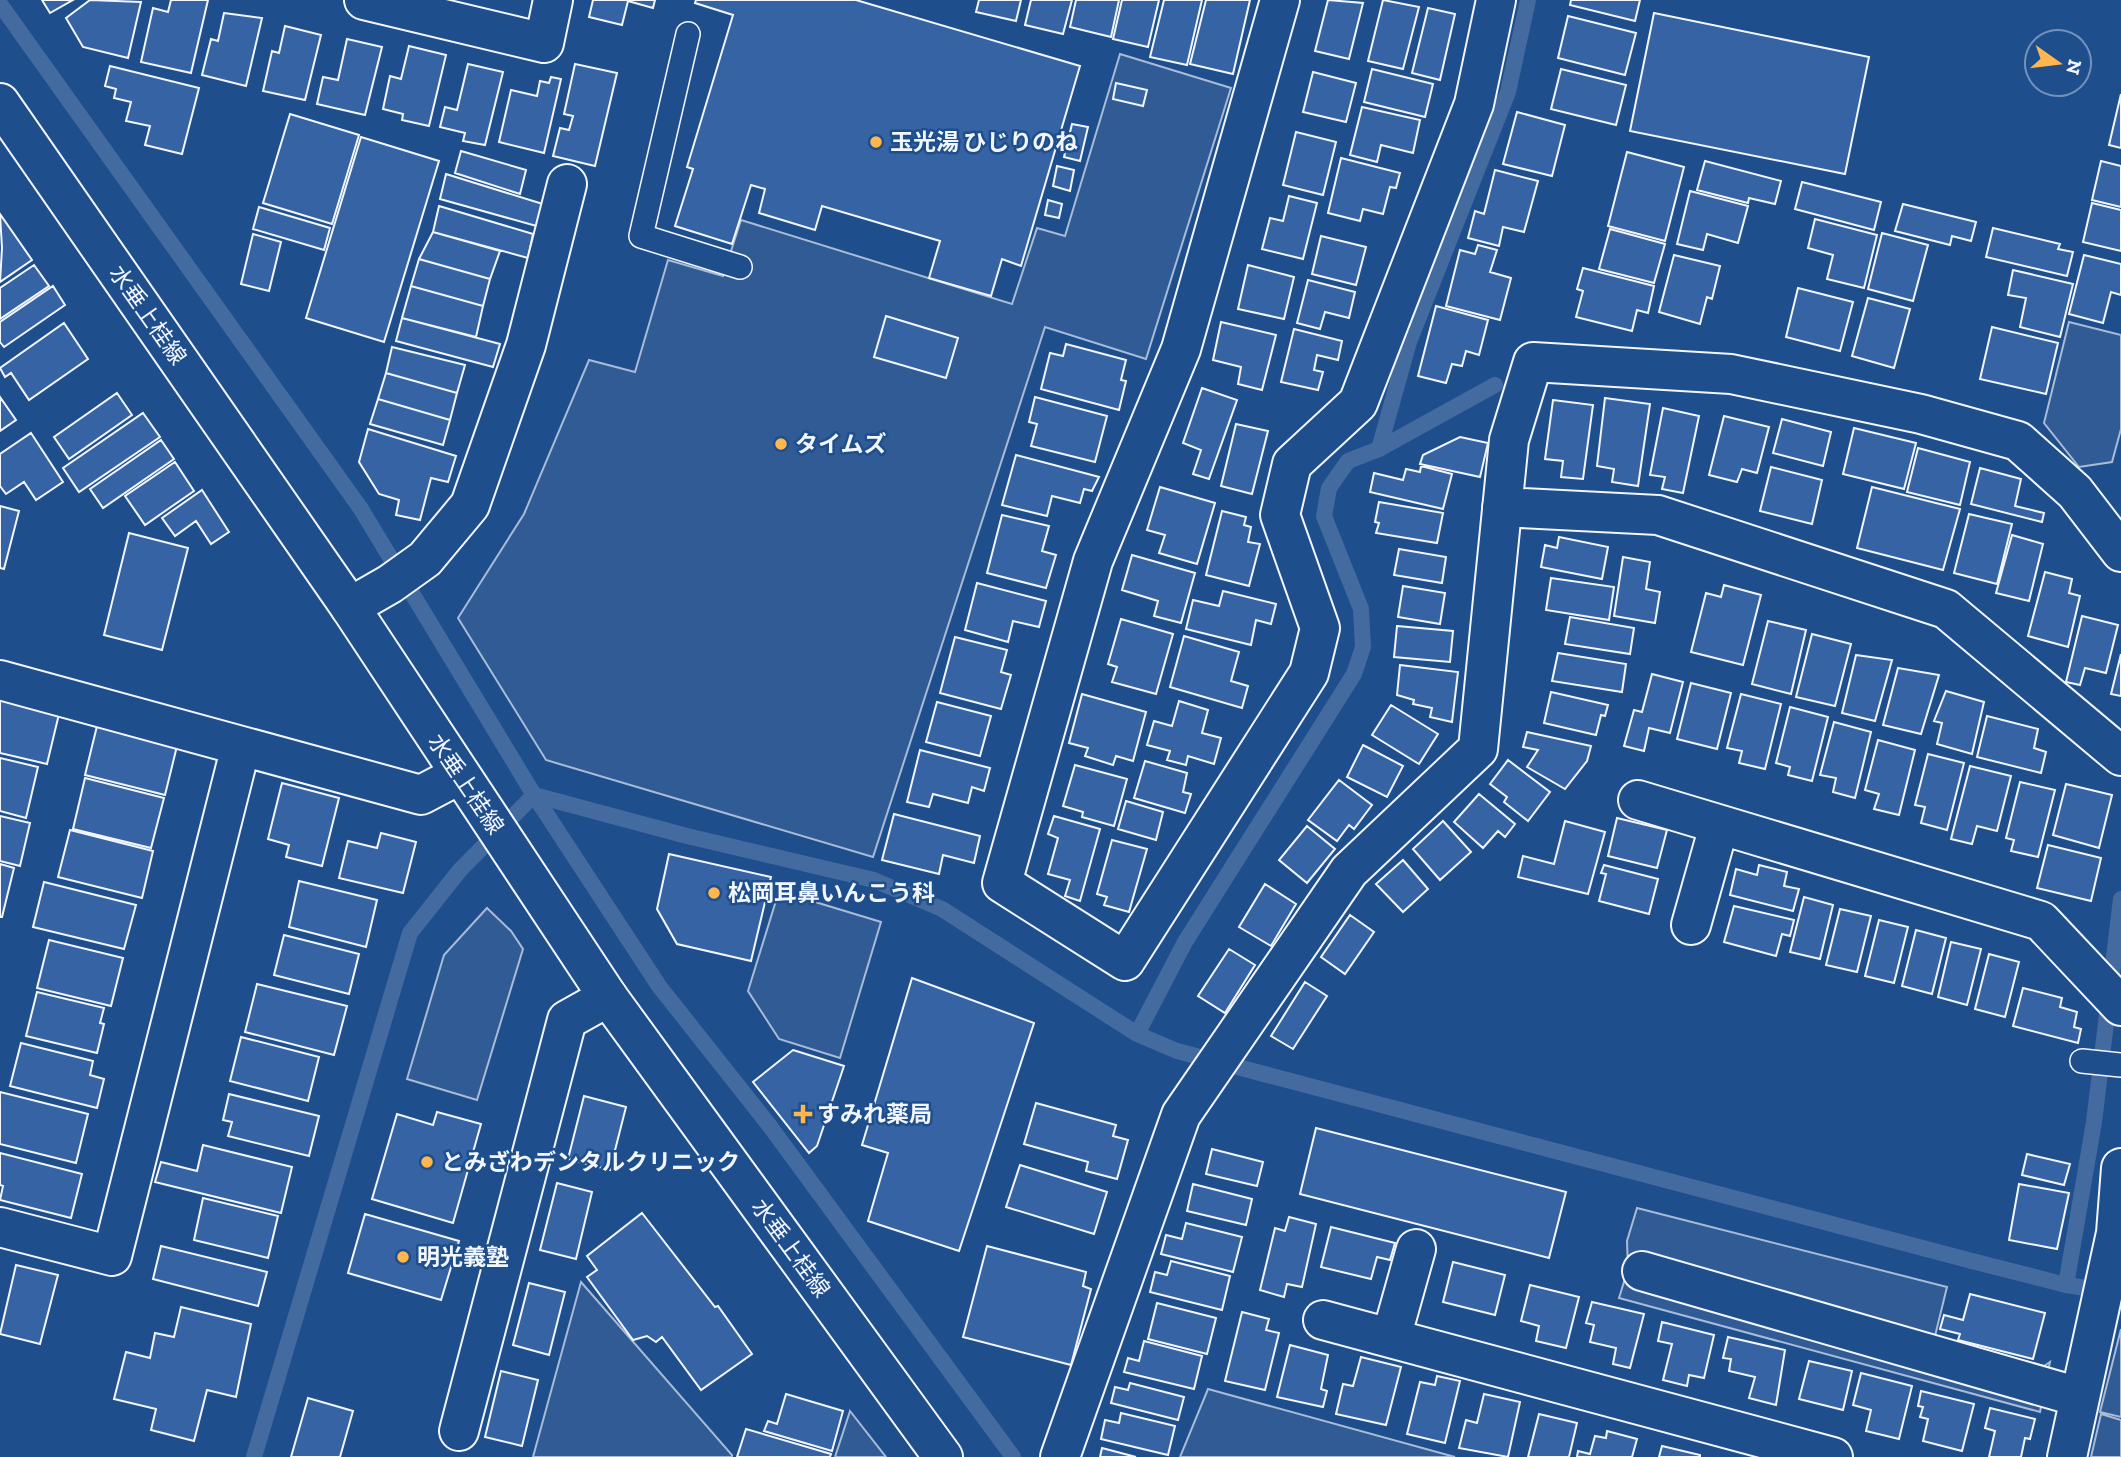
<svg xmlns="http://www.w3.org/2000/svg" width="2121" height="1457" viewBox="0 0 2121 1457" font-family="'Zilla Slab','Noto Sans JP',serif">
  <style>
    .built { fill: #305b95; stroke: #a8bbd7; stroke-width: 2 }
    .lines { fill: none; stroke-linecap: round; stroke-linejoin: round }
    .stream { stroke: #446ba0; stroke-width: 16 }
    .building { fill: #3563a3; stroke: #f2f6ff; stroke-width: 2 }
    .service-casing { stroke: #f2f6ff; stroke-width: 26 }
    .minor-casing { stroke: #f2f6ff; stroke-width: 42 }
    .secondary-casing { stroke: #f2f6ff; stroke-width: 42 }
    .service { stroke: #1f4e8c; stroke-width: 23 }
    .minor { stroke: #1f4e8c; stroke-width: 38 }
    .secondary { stroke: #1f4e8c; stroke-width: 38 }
    .poi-dot { fill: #ffb74d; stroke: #1f4e8c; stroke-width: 2.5 }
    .labels { text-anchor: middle; stroke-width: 5; stroke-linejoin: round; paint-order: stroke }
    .poi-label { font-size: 23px; font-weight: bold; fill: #f2f6ff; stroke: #1f4e8c; text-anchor: start }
    .street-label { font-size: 23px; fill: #f2f6ff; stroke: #1f4e8c }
  </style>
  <rect width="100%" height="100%" fill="#1f4e8c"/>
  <path class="built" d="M1120 54 1231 88 1146 359 1045 327 873 857 546 760 458 618 524 514 589 360 635 372 668 260 723 276 741 220 1012 304 1037 228 1065 236Z
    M2069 322 2121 335V429L2112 462 2079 467 2044 423Z
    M779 891 881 922 840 1058 779 1039 748 991Z
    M487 908 511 931 523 949 477 1100 407 1079 444 955Z
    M1637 1208 1947 1287 1935 1336 2044 1366 2050 1362 2040 1412 1619 1298 1628 1269 1627 1241Z
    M581 1282 732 1455V1457H533Z
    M2121 1329V1417L2100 1412Z
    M1208 1389 1455 1457H1180Z
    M850 1411 886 1457H835Z
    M2101 1414 2121 1420V1457H2091Z"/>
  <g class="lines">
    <path class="stream" d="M0 4 361 509 534 795 687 836 874 880 942 909 1137 1034 1177 1051 1968 1260 2066 1285 2105 1291
      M1379 449 1495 385
      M1137 1034 1185 942 1354 674 1363 647 1361 609 1324 516 1329 488 1348 461 1379 449 1409 342 1508 92 1528 0
      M2066 1285 2094 1122 2121 899
      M254 1457 410 933 460 870 534 795 659 986 769 1125 1013 1457"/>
  </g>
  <path class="building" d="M42 0H73L50 13Z
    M90 0 141 2 128 58 83 47 66 18Z
    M171 0H208L191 73 141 62 153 8 168 12Z
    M593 0H655L653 8 628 1 622 25 589 17Z
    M696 0H856L1080 66 1021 266 1002 259 991 296 929 278 940 241 822 206 815 230 759 213 765 189 751 185 732 244 675 226 693 169 687 167 733 15 695 3Z
    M979 0H1021L1016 21 976 12Z
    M1031 0H1072L1063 34 1025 25Z
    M1076 0H1119L1111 37 1070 27Z
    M1122 0H1159L1148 47 1113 39Z
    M1164 0H1202L1187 65 1150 57Z
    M1206 0H1250L1233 74 1190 64Z
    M1328 0 1363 3 1349 59 1315 51Z
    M1383 0 1419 7 1403 69 1368 61Z
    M1571 0H1640L1635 21 1570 5Z
    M1428 8 1455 14 1440 80 1412 73Z
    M224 13 262 18 246 86 202 75 211 39 218 41Z
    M1654 13 1869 57 1845 174 1630 131Z
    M1568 16 1636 33 1625 75 1558 58Z
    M285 26 321 35 305 100 263 91 272 51 279 53Z
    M347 39 382 47 365 115 317 104 323 77 338 80Z
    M409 46 446 55 429 126 402 120 403 114 383 109 390 76 401 79Z
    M468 64 503 72 485 145 463 141 465 133 440 127 445 107 457 110Z
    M575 64 617 73 595 166 553 156 560 128 569 130 573 116 564 114Z
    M110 66 199 88 182 154 145 145 150 126 126 121 131 102 114 98 116 89 105 86Z
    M1372 69 1433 84 1425 117 1364 102Z
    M1561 69 1626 85 1616 125 1551 109Z
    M1313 72 1356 83 1346 122 1303 112Z
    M551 77 561 79 544 153 499 142 511 90 537 96 540 81 549 83Z
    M1116 83 1147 90 1143 106 1113 99Z
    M2121 94V148L2109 145Z
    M1362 107 1420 120 1413 153 1381 145 1377 162 1350 155Z
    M1517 112 1565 125 1552 176 1503 164Z
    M290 114 359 135 332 224 263 203Z
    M1072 124 1088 127 1080 161 1064 157Z
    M1296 132 1336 142 1323 195 1283 185Z
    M361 137 439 161 384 342 306 318Z
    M461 151 526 170 520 194 455 173Z
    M1627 152 1684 167 1665 241 1608 226Z
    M1341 158 1400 173 1396 188 1390 187 1383 214 1363 209 1360 221 1328 213Z
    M1705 161 1781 181 1775 204 1749 198 1748 203 1697 190Z
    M2101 161 2121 166V207L2092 200Z
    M1057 166 1074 170 1070 191 1053 186Z
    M1495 170 1538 181 1524 232 1503 227 1499 246 1468 238 1475 211 1484 214Z
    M446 174 546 205 540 227 440 199Z
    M1802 182 1881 202 1874 230 1795 209Z
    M1690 191 1748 206 1738 243 1707 234 1703 250 1677 244Z
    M1289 196 1317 203 1303 259 1262 249 1270 218 1283 221Z
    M1048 200 1062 204 1059 218 1045 215Z
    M2092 203 2121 210V251L2083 242Z
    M1903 204 1976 222 1971 241 1952 236 1950 245 1895 231Z
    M439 206 533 234 528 258 433 232Z
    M259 207 330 228 324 250 253 229Z
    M0 214 32 260 0 282 2 248Z
    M1815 219 1877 235 1864 288 1827 279 1833 255 1808 248Z
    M1993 228 2060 244 2058 249 2073 252 2067 276 1986 257Z
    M1610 229 1665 244 1654 283 1599 269Z
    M433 232 500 251 490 279 419 259Z
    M1882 233 1928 245 1913 301 1868 289Z
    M253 234 281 242 269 291 241 284Z
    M1321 236 1366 247 1356 285 1312 274Z
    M1478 245 1497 250 1490 272 1511 278 1500 320 1446 306 1460 250 1475 254Z
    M1674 255 1720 266 1712 299 1707 297 1700 324 1659 312Z
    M2084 255 2121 264V295L2111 292 2103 323 2069 314Z
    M419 259 490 279 483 306 411 286Z
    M34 265 49 286 0 319V288Z
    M1248 265 1294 277 1284 319 1238 309Z
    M1583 268 1654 286 1648 313 1637 310 1632 331 1576 317 1583 291 1577 289Z
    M2013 270 2073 284 2060 337 2020 327 2026 298 2008 295Z
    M1308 280 1355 292 1349 318 1325 312 1320 329 1297 323Z
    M53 286 65 305 4 347 0 342V322Z
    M411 286 483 306 476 337 402 318Z
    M1798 288 1853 302 1840 351 1786 337Z
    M1868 298 1910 309 1894 368 1852 356Z
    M1436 306 1488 320 1479 355 1466 351 1462 366 1452 364 1446 383 1418 376Z
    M886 316 958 338 946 378 874 357Z
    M402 318 500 344 493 367 396 341Z
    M1221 322 1276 335 1262 390 1238 384 1241 367 1213 360Z
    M64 323 88 359 29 400 11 373 5 377 0 368Z
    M1992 327 2058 343 2046 394 1980 379Z
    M1294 329 1342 341 1338 360 1317 355 1314 370 1323 372 1318 390 1281 382Z
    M1066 344 1126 360 1121 380 1126 381 1119 410 1041 389 1050 353 1063 356Z
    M392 347 465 365 457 393 386 373Z
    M386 373 457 393 450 420 378 399Z
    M1202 388 1237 400 1209 479 1193 474 1201 450 1183 443Z
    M117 393 132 415 69 459 54 437Z
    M0 397 16 420 0 431Z
    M1035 397 1107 416 1095 462 1031 446 1037 424 1029 422Z
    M1605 398 1650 404 1638 486 1612 482 1614 469 1597 466Z
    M378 399 450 420 443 445 370 424Z
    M1553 400 1593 405 1583 479 1561 477 1563 461 1545 459Z
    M1663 408 1699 416 1683 493 1662 489 1665 477 1650 475Z
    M143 413 160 437 79 492 63 468Z
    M1724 416 1769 427 1757 473 1742 469 1737 482 1709 475Z
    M1782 419 1831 432 1823 466 1773 453Z
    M1236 424 1268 431 1252 494 1221 486Z
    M1854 428 1916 443 1904 489 1843 474Z
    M368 429 456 456 448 482 431 478 420 520 396 515 399 500 379 494 359 462Z
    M31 433 63 482 36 500 24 482 6 494 0 486V454Z
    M1460 437 1488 443 1480 477 1420 464 1423 455Z
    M161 440 174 459 103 508 90 489Z
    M1918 448 1970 462 1960 505 1907 492Z
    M1016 455 1088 474 1099 477 1092 491 1084 489 1080 503 1052 496 1047 516 1002 505Z
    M175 462 194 491 145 525 125 496Z
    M1421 466 1452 474 1443 509 1370 492 1374 473 1403 480 1406 469 1420 472Z
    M1771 467 1822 480 1812 524 1760 511Z
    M1980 468 2021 479 2015 506 2044 513 2042 522 1971 504Z
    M1160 487 1215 503 1197 564 1159 553 1165 535 1147 530Z
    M1872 487 1960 509 1943 570 1857 548Z
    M202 490 229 532 211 544 196 521 175 536 162 518Z
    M1379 502 1443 513 1437 543 1376 533 1379 523 1375 522Z
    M0 506 19 511 4 569 0 568Z
    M1222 511 1246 517 1244 525 1251 527 1248 542 1260 544 1249 586 1206 575Z
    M1969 514 2012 524 1997 584 1954 573Z
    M1002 515 1049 526 1042 551 1056 555 1046 588 987 573Z
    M129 533 188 548 162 650 104 635Z
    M2012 535 2043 544 2029 601 1996 593Z
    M1559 537 1608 547 1602 579 1541 567 1545 545 1557 548Z
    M1399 549 1446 557 1442 583 1394 575Z
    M1132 555 1195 573 1181 623 1154 616 1158 601 1122 590Z
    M1623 557 1650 562 1646 589 1660 592 1655 623 1614 616Z
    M2045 572 2072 579 2069 593 2080 596 2068 647 2028 636Z
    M1551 578 1614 587 1609 620 1546 610Z
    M977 583 1046 601 1039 627 1013 621 1008 642 965 630Z
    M1724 585 1761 595 1743 665 1691 652 1706 593 1721 597Z
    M1403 586 1445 593 1440 624 1398 617Z
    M1223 591 1276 604 1271 624 1256 620 1251 645 1186 629 1193 600 1219 606Z
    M2082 616 2118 625 2106 673 2085 668 2080 685 2066 682Z
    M1570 617 1634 628 1630 654 1565 644Z
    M1121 619 1173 634 1156 694 1112 682 1117 667 1108 664Z
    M1768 621 1806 630 1791 694 1752 684Z
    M1397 626 1453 631 1450 662 1394 657Z
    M1812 634 1851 644 1835 706 1796 697Z
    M1184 636 1239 652 1231 681 1248 686 1242 708 1170 687Z
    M955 637 1007 650 1001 672 1011 675 1001 709 940 693Z
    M1558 653 1626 664 1622 692 1552 681Z
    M2121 654V696L2111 694Z
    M1856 655 1892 660 1875 721 1842 713Z
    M1400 665 1458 672 1452 722 1430 717 1432 708 1413 704 1414 700 1397 695Z
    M1898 668 1939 675 1921 734 1883 725Z
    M1652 674 1683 682 1670 733 1649 728 1644 751 1624 746 1634 710 1642 712Z
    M1691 683 1731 693 1717 749 1677 739Z
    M1946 691 1984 702 1972 754 1937 744 1942 723 1934 721Z
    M1551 692 1608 705 1605 716 1601 715 1596 735 1544 723Z
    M1082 694 1146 712 1133 761 1116 756 1113 765 1085 756 1088 748 1069 743Z
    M1741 694 1781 704 1765 769 1739 763 1742 751 1727 748Z
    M0 699 59 714 47 764 0 753Z
    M1179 701 1208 710 1202 733 1221 738 1214 764 1188 756 1186 765 1167 760 1170 751 1147 745 1154 721 1172 726Z
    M937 702 991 716 980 756 926 742Z
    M1391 705 1438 734 1419 764 1372 735Z
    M1790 707 1828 717 1812 781 1788 775 1790 767 1776 763Z
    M1987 716 2038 729 2034 748 2046 752 2041 773 1977 757Z
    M1834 722 1871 732 1855 798 1833 792 1836 778 1820 775Z
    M97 726 177 746 165 795 85 775Z
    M1527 732 1591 746 1587 761 1565 789 1527 767 1538 750 1523 747Z
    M1878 740 1915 750 1899 815 1874 809 1879 794 1865 790Z
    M1363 745 1403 766 1387 797 1347 777Z
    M920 750 990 768 984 791 972 787 968 803 933 794 929 807 907 802Z
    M1928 754 1964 763 1947 830 1921 823 1925 807 1915 805Z
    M0 758 38 767 26 818 0 811Z
    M1508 760 1550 792 1528 821 1504 802 1507 797 1490 784Z
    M1145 761 1187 773 1183 792 1191 794 1185 813 1134 798Z
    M1075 765 1127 779 1114 826 1082 817 1083 812 1063 806Z
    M1970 766 2011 776 1997 831 1977 826 1972 844 1951 839Z
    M85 778 164 798 151 848 73 829Z
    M1339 780 1372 805 1354 829 1349 825 1337 841 1308 820Z
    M2020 782 2055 790 2038 857 2011 851 2014 840 2006 838Z
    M282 783 339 798 322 866 286 857 289 845 268 839Z
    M2066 784 2112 795 2099 848 2053 835Z
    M1479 794 1515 824 1505 837 1498 831 1483 848 1454 822Z
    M1126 801 1163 812 1156 840 1118 829Z
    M894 814 980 836 974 863 943 855 939 874 882 860Z
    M0 816 30 823 20 866 0 861Z
    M1054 816 1100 829 1080 901 1065 896 1070 880 1048 874 1058 838 1048 834Z
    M1617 818 1667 830 1657 868 1608 856Z
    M1443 821 1471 852 1440 880 1413 849Z
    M1565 821 1605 832 1588 894 1518 877 1523 856 1554 864Z
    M1307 826 1335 849 1307 883 1279 860Z
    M70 830 153 851 142 898 58 877Z
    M381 833 416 842 403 893 339 878 348 841 377 848Z
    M1112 840 1147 849 1129 912 1104 905 1107 897 1097 894Z
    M2048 845 2101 858 2091 901 2037 888Z
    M669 854 771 877 751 961 677 944 657 909Z
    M1403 860 1428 889 1403 912 1376 884Z
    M0 864 14 868 2 917H0Z
    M1604 865 1658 879 1649 914 1599 901 1606 874 1601 873Z
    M1759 865 1787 872 1784 886 1799 889 1793 911 1730 895 1736 869 1757 875Z
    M299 881 377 900 366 947 289 927Z
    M44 882 136 905 124 949 33 927Z
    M1265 884 1296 904 1271 946 1239 927Z
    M1804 897 1833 905 1820 959 1790 952Z
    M1734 906 1794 920 1790 936 1782 934 1776 956 1724 942Z
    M1840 909 1871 916 1857 972 1826 965Z
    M1350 915 1374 932 1345 974 1321 957Z
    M1879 920 1908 927 1894 983 1865 976Z
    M1916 930 1946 938 1932 994 1902 986Z
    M284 935 359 954 349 994 274 975Z
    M49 940 123 958 111 1006 37 988Z
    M1951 942 1981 949 1967 1005 1938 997Z
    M1229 949 1255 965 1225 1013 1198 996Z
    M1989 954 2019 962 2005 1017 1975 1009Z
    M912 978 1034 1023 959 1251 868 1221 888 1153 862 1145Z
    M1305 982 1327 996 1293 1049 1271 1036Z
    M257 984 347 1006 334 1055 245 1032Z
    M2023 988 2062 998 2060 1007 2077 1012 2074 1027 2081 1029 2078 1043 2013 1026Z
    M37 992 104 1008 100 1023 104 1024 97 1053 26 1036Z
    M241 1037 319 1057 308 1101 230 1081Z
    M21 1043 93 1061 90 1075 104 1079 97 1108 10 1086Z
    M793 1050 844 1066 817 1146 809 1153 753 1082Z
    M0 1092 88 1114 76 1163 0 1144Z
    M229 1094 319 1116 309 1156 228 1136 232 1122 223 1120Z
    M584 1096 626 1107 610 1170 568 1159Z
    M1036 1103 1116 1125 1113 1136 1128 1140 1117 1179 1086 1171 1088 1162 1024 1144Z
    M437 1112 481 1124 453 1223 372 1199 397 1114 433 1125Z
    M1316 1128 1566 1192 1549 1258 1300 1194Z
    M203 1145 292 1167 281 1213 155 1182 161 1162 197 1171Z
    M1212 1149 1263 1162 1257 1186 1206 1174Z
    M0 1153 82 1174 71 1218 0 1200 3 1186 0 1185Z
    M2027 1154 2070 1164 2064 1185 2022 1175Z
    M1020 1165 1107 1192 1094 1234 1006 1207Z
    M557 1183 592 1192 576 1259 540 1250Z
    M1193 1184 1252 1199 1246 1225 1187 1211Z
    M2019 1184 2069 1193 2057 1249 2009 1240Z
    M203 1198 278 1216 268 1258 194 1240Z
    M642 1213 715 1307 718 1306 752 1354 701 1390 662 1337 656 1342 647 1336 633 1340 587 1277 597 1270 587 1256Z
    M365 1214 459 1241 441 1300 348 1273Z
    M1289 1217 1316 1224 1302 1287 1287 1284 1284 1297 1260 1290 1275 1228 1285 1231Z
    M1186 1223 1242 1237 1233 1272 1161 1254 1166 1235 1182 1239Z
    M1331 1227 1395 1243 1390 1260 1377 1257 1371 1279 1321 1267Z
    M161 1246 267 1272 258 1306 153 1279Z
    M987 1246 1086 1272 1083 1286 1091 1289 1071 1365 963 1337Z
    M1171 1261 1230 1276 1222 1310 1150 1292 1155 1272 1167 1275Z
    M1453 1262 1505 1275 1495 1315 1443 1302Z
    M16 1265 58 1275 40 1344 0 1334Z
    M529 1283 565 1292 549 1355 513 1345Z
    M1530 1285 1579 1297 1566 1348 1536 1341 1539 1326 1521 1321Z
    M1970 1294 2045 1313 2033 1359 1958 1340 1960 1334 1940 1329 1944 1315 1963 1320Z
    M1592 1302 1644 1314 1630 1368 1613 1364 1616 1348 1590 1342 1594 1325 1586 1323Z
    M1157 1303 1216 1318 1207 1354 1148 1339Z
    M181 1307 251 1324 236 1397 207 1390 194 1441 151 1430 156 1409 114 1399 126 1352 150 1358 155 1333 174 1337Z
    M1242 1312 1269 1319 1266 1330 1279 1333 1265 1390 1225 1381Z
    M1662 1322 1714 1335 1704 1378 1689 1375 1687 1386 1663 1380 1672 1344 1658 1341Z
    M1728 1337 1785 1350 1776 1405 1749 1398 1755 1377 1729 1371 1731 1359 1723 1358Z
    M1144 1341 1202 1356 1194 1389 1124 1372 1128 1358 1139 1361Z
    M1290 1345 1328 1355 1321 1389 1327 1391 1323 1407 1277 1397Z
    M1361 1357 1401 1367 1386 1425 1336 1414 1343 1384 1353 1386Z
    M1809 1361 1852 1371 1843 1410 1799 1399Z
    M501 1371 538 1380 522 1446 485 1437Z
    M1861 1373 1912 1386 1899 1439 1866 1431 1871 1410 1853 1405Z
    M1437 1376 1460 1381 1445 1443 1407 1434 1420 1382 1435 1385Z
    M1130 1383 1184 1397 1178 1420 1111 1403 1115 1387 1128 1390Z
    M1921 1391 1974 1404 1962 1451 1923 1441 1928 1419 1920 1417 1923 1407 1918 1406Z
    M786 1394 843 1411 832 1451 764 1431 768 1421 777 1424Z
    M1484 1394 1520 1402 1508 1457 1459 1448 1466 1420 1477 1423Z
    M308 1398 353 1411 340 1457H291Z
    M1990 1408 2035 1419 2030 1439 2025 1438 2021 1457H1989L1995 1431 1985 1428Z
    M1121 1413 1175 1426 1168 1455 1101 1439 1105 1420 1119 1423Z
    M1539 1414 1577 1423 1569 1457H1528Z
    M746 1429 831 1454 830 1457H737Z
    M1607 1431 1637 1439 1632 1457H1577L1578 1451 1590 1454 1595 1436 1606 1438Z
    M1662 1446 1700 1455V1457H1659Z
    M1102 1448 1136 1457H1100Z"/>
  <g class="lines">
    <g class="service-casing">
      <path id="service" d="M688 34 641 236 740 267
        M2082 1061 2121 1065"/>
    </g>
    <g class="minor-casing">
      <path id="minor" d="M364 0 544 43 553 0
        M1280 0 1181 349 1093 561 1002 883 1125 961 1309 673 1320 628 1280 515 1292 464 1358 403 1474 104 1496 0
        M1502 507 1658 515 1946 609 2121 756
        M350 607 390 584 425 559 470 505 526 345 567 184
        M0 680 421 795 459 775
        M1638 800 2041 921 2121 1006
        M1691 925 1719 826
        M0 1227 112 1256 241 746
        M1642 1271 2079 1397
        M1323 1320 1833 1457
        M1391 1338 1416 1249
        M459 1431 567 1020 608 997
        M1060 1457 1181 1115 1349 871 1478 749 1509 440 1533 362 1731 374 1921 414 2018 441 2075 492 2121 552
        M2067 1457 2116 1233 2121 1168"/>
    </g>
    <g class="secondary-casing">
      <path id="secondary" d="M0 103 350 607 608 997 943 1457"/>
    </g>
    <use href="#service" class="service"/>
    <use href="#minor" class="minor"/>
    <use href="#secondary" class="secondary"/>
  </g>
  <g class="poi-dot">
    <circle cx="876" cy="142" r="7"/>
    <circle cx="781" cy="444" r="7"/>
    <circle cx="714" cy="893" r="7"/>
    <path d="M799.5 1103.5h7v7h7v7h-7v7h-7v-7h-7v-7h7z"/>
    <circle cx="427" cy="1162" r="7"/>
    <circle cx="403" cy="1257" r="7"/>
  </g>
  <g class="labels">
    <g class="poi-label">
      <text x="890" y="150">玉光湯 ひじりのね</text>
      <text x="795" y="452">タイムズ</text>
      <text x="728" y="901">松岡耳鼻いんこう科</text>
      <text x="817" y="1122">すみれ薬局</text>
      <text x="441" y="1170">とみざわデンタルクリニック</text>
      <text x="417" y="1265">明光義塾</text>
    </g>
    <g class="street-label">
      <text transform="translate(148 315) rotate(55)" y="8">水垂上桂線</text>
      <text transform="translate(466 784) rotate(56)" y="8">水垂上桂線</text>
      <text transform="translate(791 1248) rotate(54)" y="8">水垂上桂線</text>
    </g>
  </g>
  <g transform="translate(2058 63) rotate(104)"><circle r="33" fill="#1f4e8c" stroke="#7391ba" stroke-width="2"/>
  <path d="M0-5L12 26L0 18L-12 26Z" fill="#ffb74d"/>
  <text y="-10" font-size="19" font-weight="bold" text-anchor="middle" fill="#f2f6ff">N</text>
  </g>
</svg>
